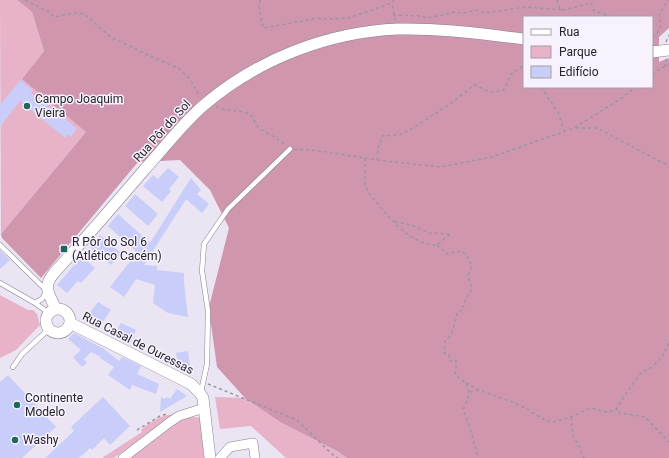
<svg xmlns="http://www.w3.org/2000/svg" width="669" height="458" viewBox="0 0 669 458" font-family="Roboto,sans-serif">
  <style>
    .green { fill: #e8b3c8 }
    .forest { fill: #cf96ae; fill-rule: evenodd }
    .building { fill: #c9cdf9 }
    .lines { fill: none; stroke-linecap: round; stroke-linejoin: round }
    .service-casing { stroke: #87828f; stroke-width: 5.5 }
    .minor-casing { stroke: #87828f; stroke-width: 10 }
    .tertiary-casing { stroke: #87828f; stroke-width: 12 }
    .path { stroke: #9a96a1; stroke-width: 1.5; stroke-dasharray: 3 3; stroke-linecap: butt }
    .service { stroke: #fff; stroke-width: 4.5 }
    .minor { stroke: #fff; stroke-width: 9 }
    .tertiary { stroke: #fff; stroke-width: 11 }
    .poi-dot { fill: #1f6860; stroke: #f7f2fe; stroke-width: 1.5 }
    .labels { text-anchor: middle; stroke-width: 3; stroke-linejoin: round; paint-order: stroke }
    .poi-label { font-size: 12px; fill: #252329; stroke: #f7f2fe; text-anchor: start }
    .street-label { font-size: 12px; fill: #252329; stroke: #f7f2fe }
  </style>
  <rect width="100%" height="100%" fill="#eae4f3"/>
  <path class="green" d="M0 0H17L32 12 44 51 22 79 86 132 1 234Z
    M0 295 28 310H33L37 314 40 325 16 350 0 358Z
    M215 397 245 398 280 422 337 451 347 458H286L251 426 220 429Z
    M173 414 114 458H102L142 432 141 430C151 421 160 416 173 414Z
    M187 416 201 418 204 458H127Z"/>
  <path class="forest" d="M17 0H669V28L659 37V62L669 58V458H347L337 451 280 422 245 398 217 367 211 324 208 311 229 228 210 190 180 160 138 162 41 278 2 238 1 234 86 132 22 79 44 51 32 12ZM524 17H652V87H524Z"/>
  <path class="building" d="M20 80 33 90 31 93 77 128 71 137 68 134 65 138 20 101 0 127V105Z
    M168 168 179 177 169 189 171 191 162 202 143 186 153 175 158 179Z
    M191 178 201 190 197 194 209 204 202 213 186 199 144 265 157 266V270L184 273V283L188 317 168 313 153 303 155 285 136 279 124 297 110 287 128 264 139 254 108 226 118 214 150 243Z
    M135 194 158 214 148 226 125 206Z
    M100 235 121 253 111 265 90 247Z
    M0 250 10 260 0 269Z
    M82 256 95 268 81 283 78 281 67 293 57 285Z
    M98 302 111 310 98 329 83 321Z
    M121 323 136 330 131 342 115 334Z
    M74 333 104 349 119 361 122 357 141 366 137 374 159 384 156 394 132 385 130 390 108 375 114 367 100 358 101 357 91 352 84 359 87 363 82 367 73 357 81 350 68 339Z
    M188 351 190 367 179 369 176 353Z
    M8 375 56 427 22 458H0V382Z
    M177 389 187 396 160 412 161 397 165 399 167 397 170 399Z
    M103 397 130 426 110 445 104 438 92 450 90 448 79 458H45L74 431 71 427Z"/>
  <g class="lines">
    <g class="service-casing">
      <path id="service" d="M0 245 42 286 47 288
        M0 283 35 303 49 313
        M35 303 42 299 46 292
        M13 367 22 354 49 329
        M201 392 207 364 208 311 202 271 204 244 228 209 290 149"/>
    </g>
    <g class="minor-casing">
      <path id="minor" d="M123 458 170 422 179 416 204 408
        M220 458 230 447 253 443 255 458"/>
    </g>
    <g class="tertiary-casing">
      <path id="tertiary" d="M652 52 669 50
        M56 309C49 294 42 287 54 273 85 239 115 204 145 169 165 147 182 124 204 105 258 59 328 32 398 29 440 28 482 34 524 39
        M46 321a12 12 0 1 1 24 0a12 12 0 1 1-24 0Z
        M70 323 191 384 200 393 203 398 210 458"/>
    </g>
    <path class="path" d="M25 0 49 12 54 17 74 13 84 14 111 37 150 56 178 68 190 79 200 97
      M260 0 259 6 263 28 309 20 316 18 328 19 349 18 392 3
      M394 0 392 3 395 21
      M557 0 560 9 563 10 591 3 594 11 614 17
      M393 15 421 16 427 18 448 14 451 12 464 13 476 10 484 13 526 7 563 10
      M652 36 656 35 661 25 659 15 668 0
      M666 42 669 35
      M665 67 666 59
      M652 74 669 64
      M541 87 559 114 564 131
      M216 106C224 112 239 109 249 114 253 116 253 120 256 124 260 131 270 134 276 138 280 140 283 143 286 146
      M576 128H597L669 166
      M294 149 321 151 377 160 440 167 492 157 574 128 622 98 635 87
      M365 158V185L368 192C385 212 408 245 437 245L450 234
      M377 160 378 149 382 136 399 135 408 131 453 102 474 85C478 86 480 87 483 89 490 93 496 92 504 90L511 74 522 67 524 69
      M395 221 414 226 429 233 450 234
      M437 245 447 254C452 252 457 252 462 251L467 256 472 266 468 276 472 289 463 304 464 309 458 312C454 321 454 335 445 341L444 353 449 355 450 361 456 360V368L455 375C471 385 472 392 463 409L471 431 478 458
      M669 343 662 357 652 367 640 374 623 398 616 410 620 413 645 417 669 442
      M466 383 481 391 510 401 527 409 546 421 553 422 571 417 591 408 605 412 616 410
      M208 384 297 420 333 455 338 458
      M470 392 478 390
      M571 417 573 436 579 446 584 458
      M137 430 160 416 167 414"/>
    <use href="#service" class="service"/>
    <use href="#minor" class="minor"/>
    <use href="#tertiary" class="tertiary"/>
  </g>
  <g class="poi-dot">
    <circle cx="27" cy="106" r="4"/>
    <rect x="60" y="245" width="8" height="8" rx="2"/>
    <circle cx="17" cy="405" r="4"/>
    <circle cx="15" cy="440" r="4"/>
  </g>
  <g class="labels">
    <g class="poi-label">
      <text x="35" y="103">Campo Joaquim<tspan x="35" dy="14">Vieira</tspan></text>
      <text x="72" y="246">R Pôr do Sol 6<tspan x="72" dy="14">(Atlético Cacém)</tspan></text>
      <text x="25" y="402">Continente<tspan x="25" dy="14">Modelo</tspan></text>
      <text x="23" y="444">Washy</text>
    </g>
    <g class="street-label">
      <text transform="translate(162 131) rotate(-48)" y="4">Rua Pôr do Sol</text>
      <text transform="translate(138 343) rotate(27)" y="4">Rua Casal de Ouressas</text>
    </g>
  </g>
  <rect x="523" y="16" width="130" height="72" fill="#f7f2fe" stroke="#a39fa9"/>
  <rect x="531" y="29" width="20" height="6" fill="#ffffff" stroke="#a39fa9"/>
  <text x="559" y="36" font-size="12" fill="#252329">Rua</text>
  <rect x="531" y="46" width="20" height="12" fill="#e8b3c8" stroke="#a39fa9"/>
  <text x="559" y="56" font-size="12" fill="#252329">Parque</text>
  <rect x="531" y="66" width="20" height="12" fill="#c9cdf9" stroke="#a39fa9"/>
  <text x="559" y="76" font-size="12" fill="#252329">Edifício</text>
</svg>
